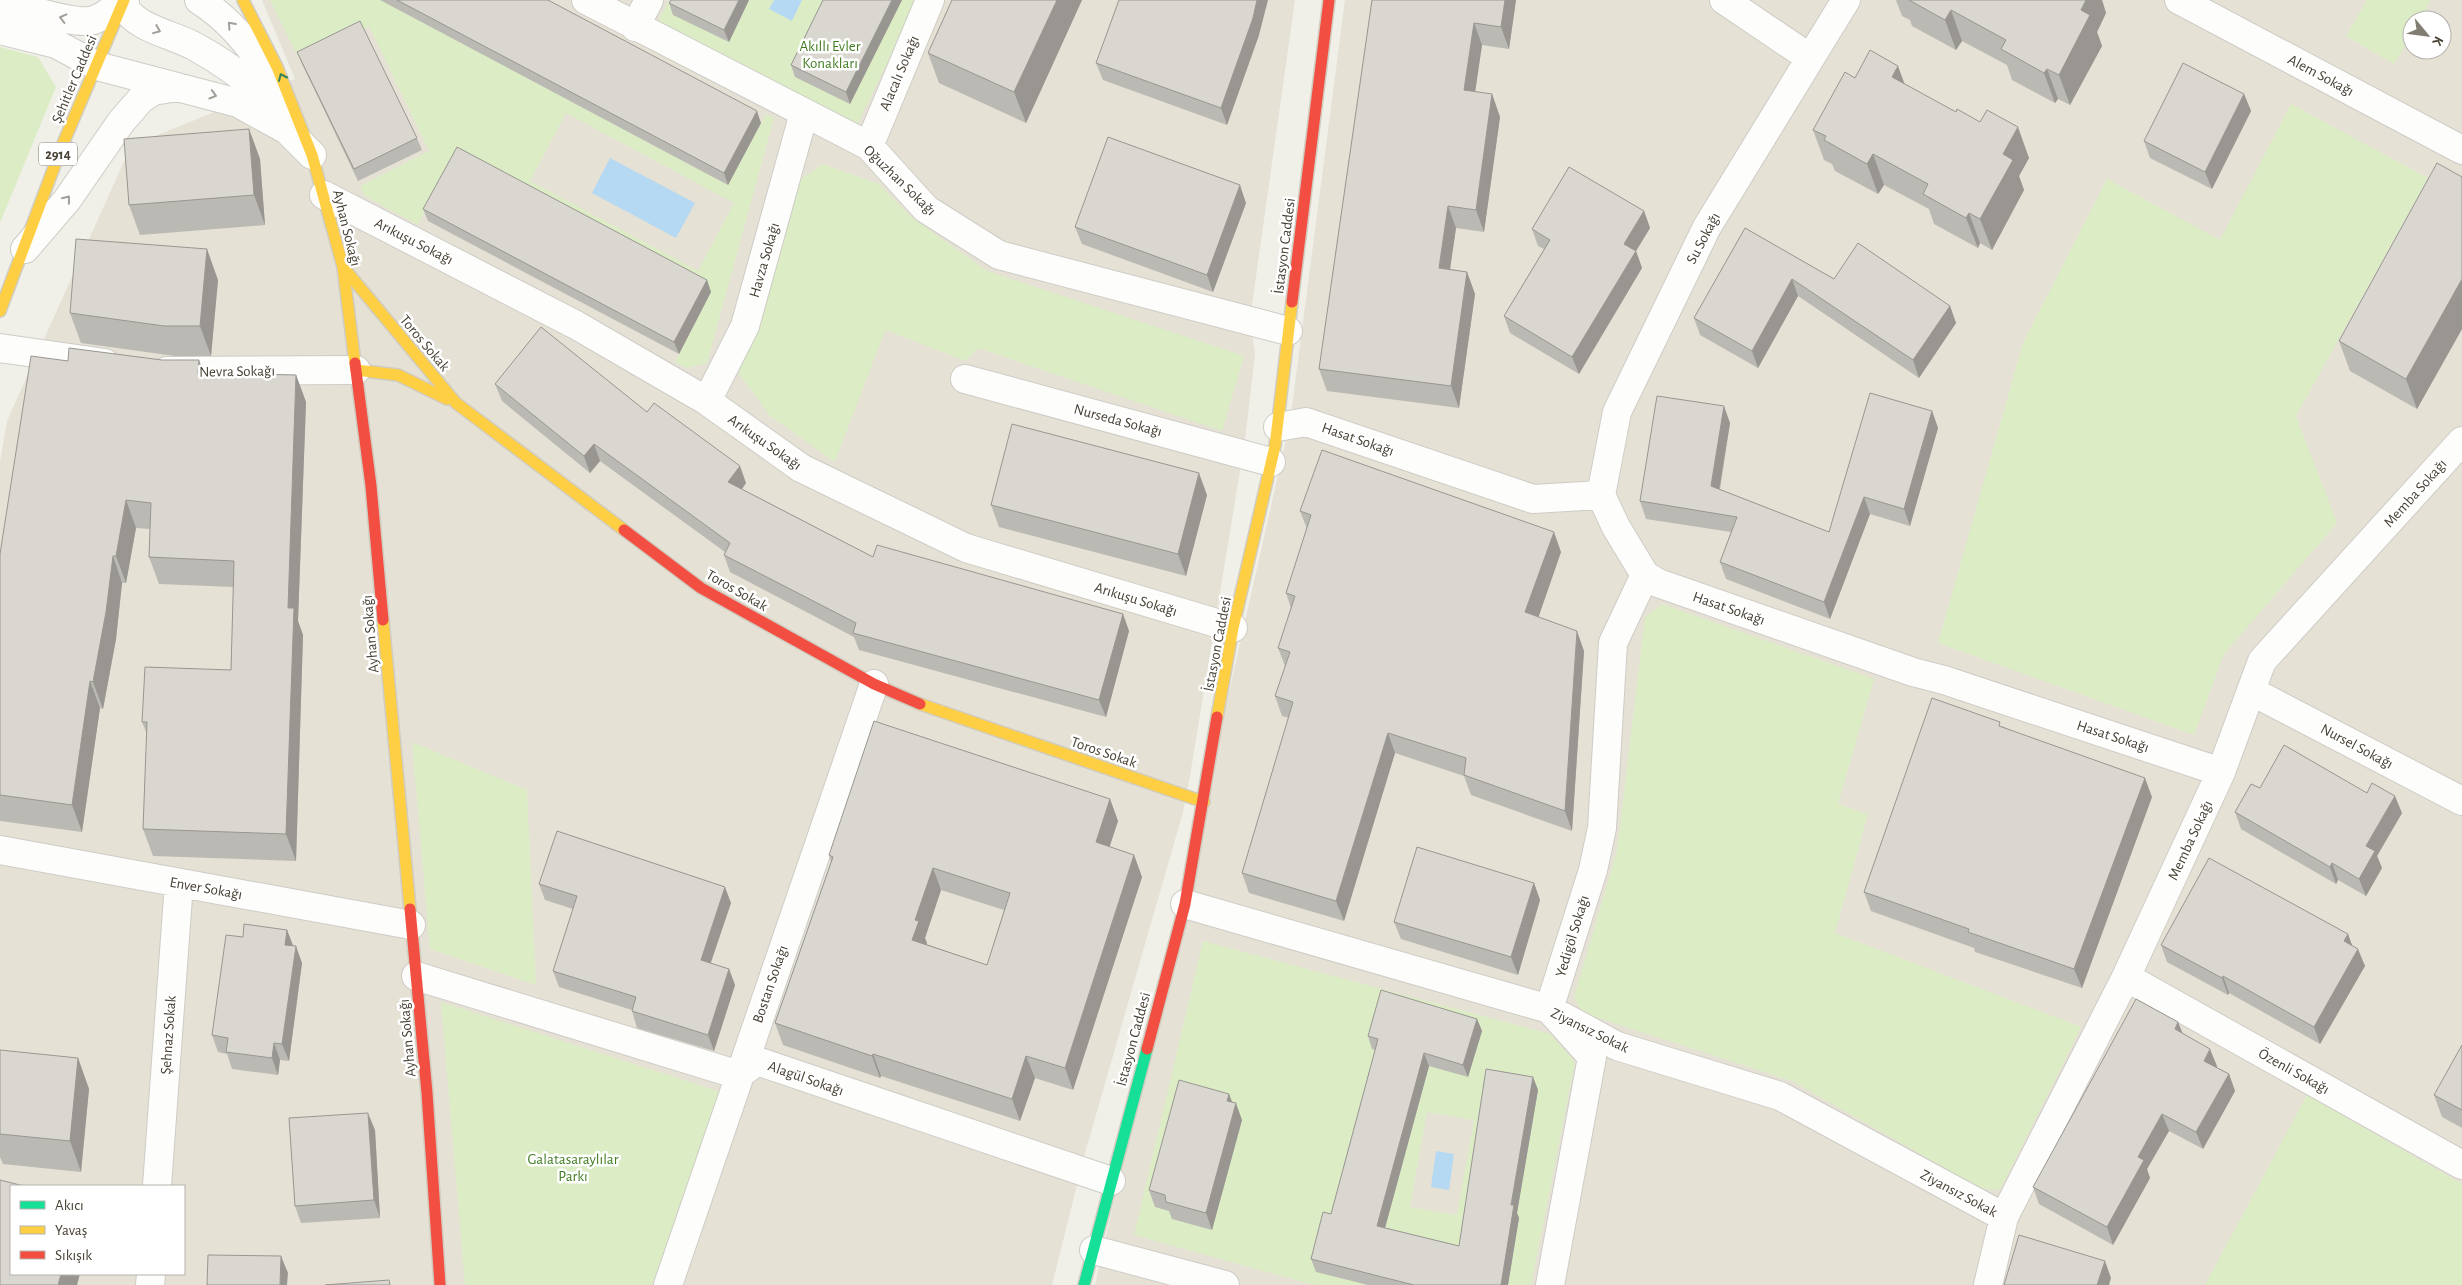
<svg xmlns="http://www.w3.org/2000/svg" width="2462" height="1285" viewBox="0 0 2462 1285" font-family="'Alegreya Sans',sans-serif">
  <style>
    .residential { fill: #e5e1d5; fill-rule: evenodd }
    .green { fill: #dcedc6; fill-rule: evenodd }
    .water { fill: #b5d9f2 }
    .lines { fill: none; stroke-linecap: round; stroke-linejoin: round }
    .street-casing { stroke: #ceccc6; stroke-width: 30 }
    .fast-casing { stroke: #d0ccbf; stroke-width: 14 }
    .slow-casing { stroke: #d0ccbf; stroke-width: 14 }
    .jam-casing { stroke: #d0ccbf; stroke-width: 14 }
    .street { stroke: #fdfdfc; stroke-width: 28 }
    .fast { stroke: #16e098; stroke-width: 11 }
    .slow { stroke: #ffcf43; stroke-width: 11 }
    .jam { stroke: #f24e42; stroke-width: 11 }
    .wall { fill: #bbb9b3; fill-rule: evenodd }
    .shaded-wall { fill: #999692 }
    .building { fill: #dad7d0; stroke: #999692; fill-rule: evenodd }
    .oneway { stroke: #a29e98 }
    .oneway2 { stroke: #33805c }
    .labels { text-anchor: middle; stroke-width: 5; stroke-linejoin: round; paint-order: stroke }
    .shield { fill: #fff; stroke: #7e7971; stroke-width: 1 }
    .shield-label { font-size: 14px; font-weight: bold; fill: #474034 }
    .park-label { font-size: 15px; fill: #437d23; stroke: #fff }
    .street-label { font-size: 15px; fill: #474034; stroke: #fff }
  </style>
  <rect width="100%" height="100%" fill="#f0efe8"/>
  <path class="residential" d="M262 0H1295L1250 319 1255 354 1245 440 1190 776 1183 812 1085 1153 1052 1285H0V461L7 421 131 146 295 79ZM11 1186H184V1274H11Z
    M1345 0H2462V1285H1095L1290 422ZM2412 20H2442V50H2412Z"/>
  <path class="green" d="M270 0H381L728 185 766 114 774 118 707 363 687 368 675 362 711 292 455 155 418 225 365 196 360 186 429 151 369 26 300 61ZM566 113 734 203 698 271 530 181Z
    M669 0H918L855 129 655 27Z
    M2367 0H2431L2420 20H2412V33L2394 64 2346 36Z
    M0 47 38 57 56 87 0 223Z
    M2291 104 2428 178 2296 416 2337 523 2224 654 2194 735 1938 643 2023 343 2107 179 2220 240Z
    M823 164 879 184 911 217 987 271 1244 356 1222 431 978 348 966 361 885 330 835 462 770 416 739 374 790 186Z
    M1662 604 1874 679 1838 804 1868 814 1835 933 2081 1027 2000 1190 1980 1188 1792 1081 1583 1013 1574 997 1617 851 1645 617Z
    M412 742 527 790 536 985 430 949Z
    M1203 941 1550 1034 1575 1062 1531 1285H1314L1134 1235ZM1427 1112 1474 1120 1457 1215 1410 1207Z
    M441 1002 724 1093 656 1285H465Z
    M2307 1095 2462 1184V1285H2205Z"/>
  <path class="water" d="M774 0H802L792 21 769 9Z
    M610 158 695 203 676 238 592 193Z
    M1436 1151 1454 1154 1449 1190 1431 1187Z"/>
  <g class="lines">
    <g class="street-casing">
      <path id="street" d="M125 0 124 7C138 29 171 34 194 46 227 64 260 89 285 117
        M199 0C232 21 257 53 276 88
        M586 0 869 146 926 209 999 255 1288 331
        M1724 0 1810 58
        M2179 0 2462 150
        M0 2C21 7 76 26 94 20 106 16 114 9 122 0
        M635 27 649 0
        M0 30 56 44 97 66 238 103 287 130 312 155
        M869 146 930 0
        M324 195 576 325 707 401 801 468 966 548 1233 628
        M25 249 67 200 121 122 141 99 153 91 178 87
        M0 348 105 363
        M167 371 356 370
        M965 379 1271 462
        M707 401 745 326 804 113
        M1278 427 1306 422 1533 499 1601 495
        M1601 495 1616 527 1645 575 1658 583 1913 672 1944 680 2221 772
        M1601 495 1617 412 1707 227 1846 0
        M2251 691 2462 801
        M0 850 411 925
        M1185 904 1549 1009 1617 1046 1780 1096 2004 1217
        M416 976 739 1075 757 1061 1111 1181
        M2126 977 2462 1165
        M157 1186 179 883
        M1094 1250 1225 1285
        M150 1285 151 1274
        M668 1285 874 684
        M1550 1285 1592 1057 1549 1009 1593 870 1602 828 1613 643 1645 575
        M1988 1285 2004 1217 2126 977 2221 772 2262 661 2462 441"/>
    </g>
    <g class="fast-casing">
      <path id="fast" d="M1084 1285 1147 1049"/>
    </g>
    <g class="slow-casing">
      <path id="slow" d="M243 0 277 67 312 155 343 267 355 363
        M343 267 456 403 624 530
        M0 311 62 146 124 0
        M356 370 398 375 447 399
        M383 620 410 909
        M920 704 1204 802
        M1217 717 1233 628 1275 446 1292 302"/>
    </g>
    <g class="jam-casing">
      <path id="jam" d="M1292 302 1329 0
        M355 363 371 486 383 620
        M624 530 701 588 874 684 920 704
        M410 909 427 1093 440 1285
        M1147 1049 1185 904 1217 717"/>
    </g>
    <use href="#street" class="street"/>
    <use href="#fast" class="fast"/>
    <use href="#slow" class="slow"/>
    <use href="#jam" class="jam"/>
  </g>
  <path class="wall" d="M380 0H548L761 123 728 185Z
    M749 0 729 42 673 15 669 3Z
    M823 0H902L850 104 795 77 791 65Z
    M1082 0 1026 123 939 83 928 53Z
    M1372 0H1516L1509 49 1482 45 1475 92 1492 94 1500 117 1484 232 1456 228 1450 269 1467 272 1475 294 1459 408 1327 391 1319 369Z
    M1896 0H2102L2106 13 2097 32 2102 46 2070 105 2058 99 2055 103 2012 80 2007 65 1962 41 1956 50 1912 26 1910 20 1902 16Z
    M1259 35 1227 125 1103 80 1096 63Z
    M297 52 417 138 422 150 358 181 302 64Z
    M1855 78 1905 84 2029 158 2019 176 2024 190 1992 250 1980 243 1978 248 1934 224 1929 209 1884 185 1878 194 1835 171 1832 164 1824 160 1813 130Z
    M2244 94 2251 111 2212 189 2150 158 2144 141Z
    M249 129 260 159 265 225 140 235 129 205Z
    M2462 177V329L2417 409 2350 371 2339 341Z
    M1246 203 1213 292 1082 244 1075 227Z
    M423 209 707 280 711 292 679 354 428 221Z
    M1644 211 1650 228 1636 251 1642 268 1579 374 1510 333 1504 316 1544 249 1538 246 1532 229Z
    M1745 228 1834 279 1950 306 1956 323 1919 378 1798 296 1758 368 1700 335 1694 318Z
    M218 280 211 356H175L81 343 70 313Z
    M68 361 204 373 296 375 306 402 298 621 303 635 296 861 153 856 143 829 147 734 142 722 231 670 234 587 159 584 149 557 150 529 136 528 126 583H122L116 639 103 709 100 708 82 832 0 821V554Z
    M495 384 647 412 746 483 742 489 873 557 1123 614 1129 631 1106 717 859 650 854 637 730 572 724 555 725 552 600 461 590 473 502 401Z
    M1932 411 1938 428 1910 526 1870 514 1830 619 1726 579 1720 562 1731 532 1646 519 1640 501 1730 423 1720 490 1829 532Z
    M1207 495 1186 576 999 527 991 505Z
    M1300 511 1561 552 1538 617 1584 651 1572 831 1471 795 1464 776 1395 753 1344 921 1249 893 1242 873 1289 718 1282 716 1275 696 1285 666 1278 648 1291 608 1286 593 1307 529Z
    M2002 726 2152 797 2082 988 1975 952 1974 948 1871 911 1864 892Z
    M2260 788 2402 813 2377 856 2382 868 2366 896 2338 880 2336 884 2241 829 2235 812Z
    M1110 799 1118 821 1109 847 1134 855 1142 877 1073 1090 1035 1078 1020 1121 881 1076 880 1078 783 1045 775 1023 831 862 829 855ZM941 890 1004 910 987 965 926 944 927 943 925 938Z
    M1534 883 1540 900 1518 975 1401 939 1394 922Z
    M539 884 731 903 711 963 729 969 735 985 714 1051 637 1028 632 1011V1010L559 987 553 971 573 909 545 900Z
    M287 930 293 946 302 963 289 1061 280 1060 278 1075 232 1069 227 1054 218 1052 212 1035 243 937Z
    M2348 934 2352 945 2365 966 2320 1044 2229 993 2228 995 2167 962 2161 945Z
    M1477 1019 1482 1031 1468 1077 1429 1066 1385 1228 1459 1246 1533 1077 1538 1090 1517 1213 1519 1218 1508 1285H1368L1316 1272 1311 1259 1331 1214 1375 1050 1372 1049 1368 1036Z
    M2183 1033 2217 1066 2216 1067 2229 1074 2235 1091 2203 1149 2169 1131 2147 1169 2150 1178 2113 1245 2039 1204 2033 1187Z
    M2462 1045V1128L2442 1117 2434 1095Z
    M0 1054 78 1058 89 1089 81 1172 3 1164 0 1157Z
    M1229 1094 1232 1102 1242 1120 1212 1230 1172 1219 1169 1211 1155 1207 1149 1190Z
    M375 1130 380 1218 301 1223 295 1206Z"/>
  <path class="shaded-wall" d="M739 0H749L729 42 724 30Z
    M892 0H902L850 104 846 92Z
    M1057 0H1082L1026 123 1014 92Z
    M1257 0H1268L1259 35 1227 125 1221 108Z
    M1505 0H1516L1509 49 1501 27Z
    M2086 0H2102L2106 13 2097 32 2102 46 2070 105 2059 75 2081 10Z
    M1951 10 1962 41 1956 50 1945 20Z
    M1474 23 1482 45 1472 113 1464 90Z
    M1898 66 1909 96 1892 77Z
    M2047 69 2058 99 2055 103 2044 73Z
    M1492 94 1500 117 1484 232 1476 210Z
    M2244 94 2251 111 2212 189 2205 172Z
    M757 111 761 123 728 185 724 173Z
    M2018 127 2029 158 2019 176 2024 190 1992 250 1980 219 2003 154Z
    M249 129 260 159 265 225 254 195Z
    M1873 154 1884 185 1878 194 1867 164Z
    M1240 185 1246 203 1213 292 1207 275Z
    M1448 206 1456 228 1447 290 1439 268Z
    M1644 211 1650 228 1636 251 1642 268 1579 374 1572 357 1624 244Z
    M1969 213 1980 243 1978 248 1966 218Z
    M207 249 218 280 211 356 200 326Z
    M1467 272 1475 294 1459 408 1451 386Z
    M1792 279 1798 296 1758 368 1752 351Z
    M2462 279V329L2417 409 2406 379Z
    M707 280 711 292 679 354 674 342Z
    M1950 306 1956 323 1919 378 1913 360Z
    M199 360 209 387 198 373Z
    M296 375 306 402 298 621 303 635 296 861 286 834 288 608Z
    M1724 406 1730 423 1717 503 1711 486Z
    M1932 411 1938 428 1910 526 1904 509Z
    M594 444 600 461 590 473 584 456Z
    M740 466 746 483 735 499 728 482Z
    M1199 473 1207 495 1186 576 1178 554Z
    M1864 497 1870 514 1830 619 1824 602Z
    M126 500 136 528 126 583 116 556Z
    M1554 532 1561 552 1533 633 1525 612Z
    M113 556 122 583 116 639 103 709 93 682Z
    M1123 614 1129 631 1106 717 1099 700Z
    M1577 631 1584 651 1572 831 1565 811Z
    M90 681 100 708 82 832 72 805Z
    M1388 733 1395 753 1344 921 1336 901Z
    M2145 778 2152 797 2082 988 2074 969Z
    M2395 796 2402 813 2377 856 2382 868 2366 896 2359 879 2366 846Z
    M1110 799 1118 821 1104 864 1096 842Z
    M1134 855 1142 877 1073 1090 1065 1068Z
    M2332 863 2338 880 2336 884 2330 867Z
    M933 868 941 890 925 938 927 943 920 962 912 940 915 920Z
    M1534 883 1540 900 1518 975 1511 957Z
    M725 887 731 903 706 976 701 960Z
    M287 930 294 948 285 945Z
    M2348 934 2354 951 2344 941Z
    M296 946 302 963 289 1061 282 1044Z
    M2358 949 2365 966 2320 1044 2314 1027Z
    M729 969 735 985 714 1051 708 1035Z
    M2223 976 2229 993 2228 995 2222 978Z
    M1477 1019 1482 1031 1468 1077 1463 1065Z
    M2178 1022 2185 1039 2175 1029Z
    M274 1043 280 1060 278 1075 272 1058Z
    M2210 1049 2217 1066 2210 1078 2204 1061Z
    M1424 1053 1429 1066 1382 1239 1377 1226Z
    M873 1054 881 1076 880 1078 872 1056Z
    M1026 1056 1035 1078 1020 1121 1012 1099Z
    M78 1058 89 1089 81 1172 70 1141Z
    M2229 1074 2235 1091 2203 1149 2196 1132Z
    M1533 1077 1538 1090 1517 1213 1519 1218 1508 1285H1501L1511 1205Z
    M1229 1094 1234 1107 1236 1103 1242 1120 1212 1230 1206 1213Z
    M368 1113 375 1130 380 1218 374 1200Z
    M2162 1114 2169 1131 2147 1169 2150 1178 2113 1245 2107 1227 2138 1157Z
    M281 1256 288 1273 287 1285H280Z
    M2105 1261 2111 1278 2109 1285H2097Z
    M61 1274H80L77 1285H58Z"/>
  <path class="building" d="M397 0H548L757 111 724 173Z
    M671 0H739L724 30 669 3Z
    M823 0H892L846 92 791 65Z
    M952 0H1057L1014 92 928 53Z
    M1119 0H1257L1253 18 1221 108 1096 63Z
    M1372 0H1505L1501 27 1474 23 1464 90 1492 94 1476 210 1448 206 1439 268 1467 272 1451 386 1319 369Z
    M1909 0H2086L2081 10 2090 15 2059 75 2047 69 2044 73 2001 49 2006 40 1951 10 1945 20Z
    M360 21 417 138 354 169 297 52Z
    M1870 50 1898 66 1892 77 1956 112 1957 109 1980 122 1987 110 2018 127 2003 154 2013 160 1980 219 1969 213 1966 218 1923 194 1928 184 1873 154 1867 164 1824 140 1826 136 1813 130 1845 72 1855 78Z
    M2183 63 2244 94 2205 172 2144 141Z
    M249 129 254 195 129 205 124 139Z
    M1108 137 1240 185 1207 275 1075 227Z
    M457 147 707 280 674 342 423 209Z
    M2437 163 2462 177V279L2406 379 2339 341Z
    M1569 167 1644 211 1624 244 1636 251 1572 357 1504 316 1550 240 1532 229Z
    M1745 228 1834 279 1858 243 1950 306 1913 360 1792 279 1752 351 1694 318Z
    M76 239 207 249 200 326H164L70 313Z
    M541 327 647 412 654 403 740 466 728 482 873 557 877 545 1123 614 1099 700 853 633 856 623 724 555 730 543 594 444 584 456 495 384Z
    M69 348 162 360H199L198 373 296 375 288 608H294L286 834 143 829 147 722H142L145 667 231 670 234 561 149 557 151 503 126 500 116 556H113L106 612 93 682 90 681 72 805 0 795V554L31 356 68 361Z
    M1870 393 1932 411 1904 509 1864 497 1824 602 1720 562 1737 517 1640 501 1657 396 1724 406 1711 486 1829 532Z
    M1012 424 1199 473 1178 554 991 505Z
    M1322 450 1554 532 1525 612 1577 631 1565 811 1464 775 1466 758 1388 733 1336 901 1242 873 1293 702 1275 696 1290 652 1278 648 1295 596 1286 593 1311 515 1300 511Z
    M1932 698 2000 722 1999 726 2145 778 2074 969 1968 932 1969 929 1864 892Z
    M874 721 1110 799 1096 842 1134 855 1065 1068 1026 1056 1012 1099 873 1054 872 1056 775 1023 833 857 829 855ZM933 868 1010 893 987 965 912 940 919 921 915 920Z
    M2284 745 2367 793 2372 783 2395 796 2366 846 2375 851 2359 879 2332 863 2330 867 2235 812 2251 784 2260 788Z
    M557 831 725 887 701 960 729 969 708 1035 632 1011 636 997 553 971 577 896 539 884Z
    M1417 847 1534 883 1511 957 1394 922Z
    M2209 858 2348 934 2344 941 2358 949 2314 1027 2223 976 2222 978 2161 945Z
    M244 924 287 930 285 945 296 946 282 1044 274 1043 272 1058 226 1052 228 1038 212 1035 226 935 243 937Z
    M1381 990 1477 1019 1463 1065 1424 1053 1377 1226 1459 1246 1486 1069 1533 1077 1511 1205H1514L1501 1285H1414L1311 1259 1323 1212 1331 1214 1378 1039 1368 1036Z
    M2136 999 2178 1022 2175 1029 2210 1049 2204 1061 2229 1074 2196 1132 2162 1114 2138 1157 2144 1160 2107 1227 2033 1187Z
    M2462 1045V1110L2434 1095Z
    M0 1050 78 1058 70 1141 0 1134Z
    M1179 1080 1229 1094 1227 1101 1236 1103 1206 1213 1166 1202 1165 1195 1149 1190Z
    M368 1113 374 1200 295 1206 289 1118Z
    M0 1180 24 1186H11V1274H61L58 1285H0Z
    M2019 1235 2105 1261 2097 1285H2004Z
    M208 1255 281 1256 280 1285H207Z
    M389 1280 390 1285H325Z"/>
  <defs><path id="oneway-chevron" d="M-2-3.5L2.5 0L-2 3.5" fill="none" stroke-width="1.6" stroke-linecap="round" stroke-linejoin="round" transform="scale(1.25)"/></defs>
  <g class="oneway">
    <use href="#oneway-chevron" transform="translate(63 18) rotate(-166)"/>
    <use href="#oneway-chevron" transform="translate(231 25) rotate(-132)"/>
    <use href="#oneway-chevron" transform="translate(157 30) rotate(22)"/>
    <use href="#oneway-chevron" transform="translate(213 95) rotate(16)"/>
    <use href="#oneway-chevron" transform="translate(67 199) rotate(-52)"/>
  </g>
  <use class="oneway2" href="#oneway-chevron" transform="translate(282 77) rotate(-114)"/>
  <g class="labels">
    <rect class="shield" x="39" y="142.5" width="38" height="23" rx="4"/>
    <g class="shield-label">
      <text x="58" y="159">2914</text>
    </g>
    <g class="park-label">
      <text x="830" y="51">Akıllı Evler<tspan x="830" dy="17">Konakları</tspan></text>
      <text x="573" y="1164">Galatasaraylılar<tspan x="573" dy="17">Parkı</tspan></text>
    </g>
    <g class="street-label">
      <text transform="translate(899 73) rotate(-67)" y="5">Alacalı Sokağı</text>
      <text transform="translate(2321 75) rotate(28)" y="5">Alem Sokağı</text>
      <text transform="translate(74 79) rotate(-67)" y="5">Şehitler Caddesi</text>
      <text transform="translate(900 180) rotate(44)" y="5">Oğuzhan Sokağı</text>
      <text transform="translate(347 228) rotate(76)" y="5">Ayhan Sokağı</text>
      <text transform="translate(1703 238) rotate(-62)" y="5">Su Sokağı</text>
      <text transform="translate(414 241) rotate(27)" y="5">Arıkuşu Sokağı</text>
      <text transform="translate(1284 246) rotate(-83)" y="5">İstasyon Caddesi</text>
      <text transform="translate(764 260) rotate(-74)" y="5">Havza Sokağı</text>
      <text transform="translate(425 343) rotate(50)" y="5">Toros Sokak</text>
      <text transform="translate(237 371) rotate(-1)" y="5">Nevra Sokağı</text>
      <text transform="translate(1118 420) rotate(15)" y="5">Nurseda Sokağı</text>
      <text transform="translate(1358 439) rotate(19)" y="5">Hasat Sokağı</text>
      <text transform="translate(765 442) rotate(35)" y="5">Arıkuşu Sokağı</text>
      <text transform="translate(2415 493) rotate(-48)" y="5">Memba Sokağı</text>
      <text transform="translate(737 590) rotate(30)" y="5">Toros Sokak</text>
      <text transform="translate(1136 599) rotate(17)" y="5">Arıkuşu Sokağı</text>
      <text transform="translate(1729 608) rotate(19)" y="5">Hasat Sokağı</text>
      <text transform="translate(370 634) rotate(-95)" y="5">Ayhan Sokağı</text>
      <text transform="translate(1217 644) rotate(-79)" y="5">İstasyon Caddesi</text>
      <text transform="translate(2113 736) rotate(18)" y="5">Hasat Sokağı</text>
      <text transform="translate(2357 746) rotate(28)" y="5">Nursel Sokağı</text>
      <text transform="translate(1104 752) rotate(19)" y="5">Toros Sokak</text>
      <text transform="translate(2190 840) rotate(-65)" y="5">Memba Sokağı</text>
      <text transform="translate(206 888) rotate(10)" y="5">Enver Sokağı</text>
      <text transform="translate(1572 936) rotate(-73)" y="5">Yedigöl Sokağı</text>
      <text transform="translate(770 984) rotate(-71)" y="5">Bostan Sokağı</text>
      <text transform="translate(1590 1030) rotate(26)" y="5">Ziyansız Sokak</text>
      <text transform="translate(168 1035) rotate(-86)" y="5">Şehnaz Sokak</text>
      <text transform="translate(407 1038) rotate(-95)" y="5">Ayhan Sokağı</text>
      <text transform="translate(1133 1039) rotate(-75)" y="5">İstasyon Caddesi</text>
      <text transform="translate(2294 1071) rotate(29)" y="5">Özenli Sokağı</text>
      <text transform="translate(806 1078) rotate(19)" y="5">Alagül Sokağı</text>
      <text transform="translate(1959 1193) rotate(28)" y="5">Ziyansız Sokak</text>
    </g>
  </g>
  <rect x="10" y="1185" width="175" height="90" fill="#ffffff" stroke="#b5b3ae"/>
  <rect x="20" y="1201" width="25" height="8" fill="#16e098" stroke="#b5b3ae"/>
  <text x="55" y="1210" font-size="15" fill="#474034">Akıcı</text>
  <rect x="20" y="1226" width="25" height="8" fill="#ffcf43" stroke="#b5b3ae"/>
  <text x="55" y="1235" font-size="15" fill="#474034">Yavaş</text>
  <rect x="20" y="1251" width="25" height="8" fill="#f24e42" stroke="#b5b3ae"/>
  <text x="55" y="1260" font-size="15" fill="#474034">Sıkışık</text>
  <g transform="translate(2427 35) rotate(119)"><circle r="24" fill="#ffffff" stroke="#b5b3ae"/>
  <path d="M0-4L9 19L0 12L-9 19Z" fill="#827d73"/>
  <text y="-8" font-size="14" font-weight="bold" text-anchor="middle" fill="#474034">K</text>
  </g>
</svg>
